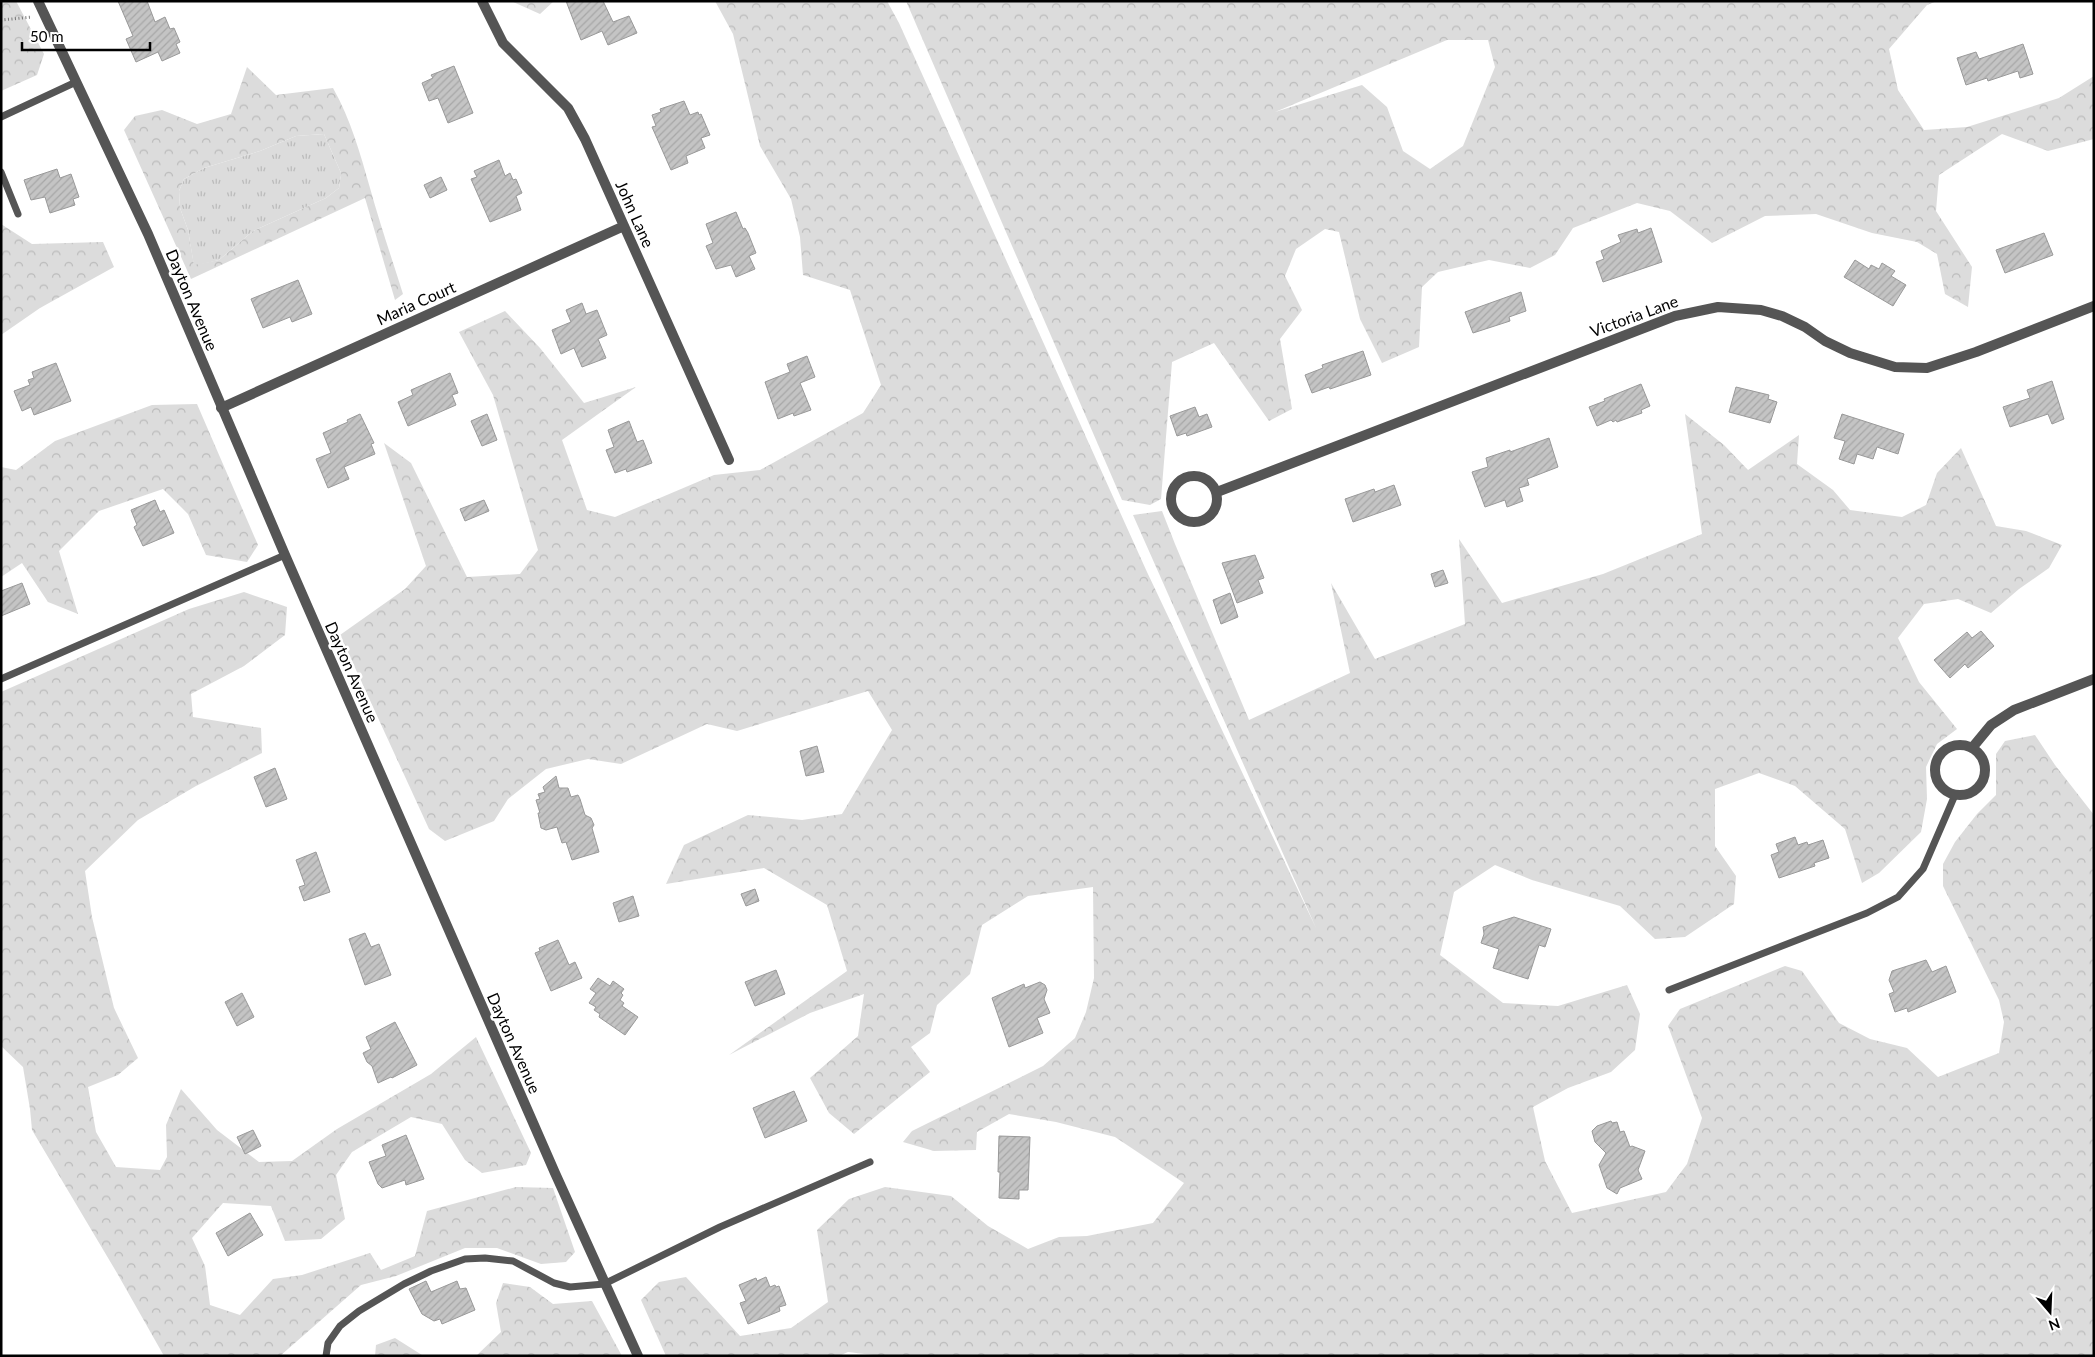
<svg xmlns="http://www.w3.org/2000/svg" width="2095" height="1357" viewBox="0 0 2095 1357" font-family="Lato,sans-serif">
  <style>
    .grass { fill: url(#grass-tufts) }
    .forest { fill: url(#forest-crowns); fill-rule: evenodd }
    .building { fill: url(#building-hatch); stroke: #999 }
    .lines { fill: none; stroke-linecap: round; stroke-linejoin: round }
    .path { stroke: #777; stroke-width: 3; stroke-dasharray: 1 2.5; stroke-linecap: butt }
    .service { stroke: #555; stroke-width: 7 }
    .minor { stroke: #555; stroke-width: 10 }
    .tertiary { stroke: #555; stroke-width: 10 }
    .labels { text-anchor: middle; stroke-width: 5; stroke-linejoin: round; paint-order: stroke }
    .street-label { font-size: 16px; fill: #000; stroke: #fff }
  </style>
  <defs>
    <pattern id="grass-tufts" width="24" height="20" patternUnits="userSpaceOnUse" patternTransform="scale(1.25)"><rect width="24" height="20" fill="#dcdcdc"/><path d="M3 7l-1-3M5 7V3M7 7l1-3M15 17l-1-3M17 17v-4M19 17l1-3" fill="none" stroke="#bbb"/></pattern>
    <pattern id="forest-crowns" width="20" height="18" patternUnits="userSpaceOnUse" patternTransform="scale(1.25)"><rect width="20" height="18" fill="#dcdcdc"/><path d="M2 6a3 3 0 1 1 6 0M12 15a3 3 0 1 1 6 0" fill="none" stroke="#bbb"/></pattern>
    <pattern id="building-hatch" width="6" height="6" patternUnits="userSpaceOnUse" patternTransform="scale(1.25)"><rect width="6" height="6" fill="#c4c4c4"/><path d="M-1 1l2-2M0 6l6-6M5 7l2-2" fill="none" stroke="#a7a7a7"/></pattern>
  </defs>
  <rect width="100%" height="100%" fill="#fff"/>
  <path class="grass" d="M324 134 341 173 339 188 326 198 253 231 219 260 194 266 188 230 180 208 179 191 184 179 204 168 260 151 296 136Z"/>
  <path class="forest" d="M1 1H16L44 54 37 75 1 91Z
    M511 1H554L540 14Z
    M715 1H887L899 23 1147 572 1316 928 1133 515 1162 511 1175 544 1249 720 1350 673 1331 583 1375 659 1465 624 1459 539 1502 603 1603 574 1702 534 1685 414 1724 445 1748 470 1799 435 1797 464 1833 490 1850 510 1902 517 1926 505 1937 473 1961 448 1996 526 2026 531 2062 545 2049 568 2019 589 1991 613 1958 599 1924 604 1898 638 1919 682 1957 729 1937 744 1926 767 1927 799 1921 832 1879 873 1862 883 1845 829 1795 786 1759 773 1715 789V846L1736 876 1734 904 1685 937 1655 939 1620 906 1532 880 1495 865 1454 892 1440 955 1503 1003 1558 1006 1627 985 1640 1014 1635 1050 1611 1072 1568 1088 1533 1107 1545 1161 1572 1213 1666 1192 1687 1164 1702 1118 1668 1026 1680 1009 1785 966 1802 971 1839 1023 1870 1039 1907 1048 1938 1077 1999 1053 2004 1022 1999 1000 1943 886V864L1955 842 1977 814 1996 795V754L2005 741 2035 735 2055 765 2094 815V1356H881L848 1352 839 1356H666L641 1300 659 1282 686 1277 740 1336 791 1328 828 1302 817 1230 849 1199 885 1187 951 1196 988 1226 1028 1249 1059 1237 1087 1236 1153 1223 1184 1183 1115 1137 1056 1122 1009 1114 977 1132 976 1150 934 1151 903 1142 912 1131 1043 1066 1075 1038 1086 1012 1094 978 1093 887 1028 896 982 925 970 974 937 1005 930 1033 911 1047 930 1072 854 1134 829 1113 810 1078 858 1036 864 994 810 1013 729 1055 847 971 827 905 764 868 666 884 684 845 748 815 802 820 842 814 892 730 868 691 737 731 707 724 621 764 588 759 546 769 508 799 494 821 445 841 429 829 340 635 405 589 426 566 384 443 411 463 467 577 520 574 538 550 493 395 459 332 505 311 540 348 584 403 636 387 562 440 587 510 615 517 714 475 760 470 863 413 881 385 850 290 803 275 800 237 791 199 760 146 733 34Z
    M906 1H1937L1927 5 1889 49 1898 90 1924 130 1967 127 2059 98 2094 76V139L2048 151 2002 134 1939 175 1936 211 1972 267 1968 307 1945 294 1937 254 1917 242 1872 233 1816 214 1765 216 1712 243 1670 211 1637 203 1573 228 1555 255 1530 268 1489 260 1438 272 1422 287 1419 347 1382 363 1360 319 1339 232 1325 229 1296 249 1285 276 1302 310 1280 339 1292 409 1269 421 1214 343 1172 362 1161 499 1150 505 1122 500ZM1447 40H1488L1495 67 1463 146 1430 169 1403 151 1387 107 1362 85 1275 112Z
    M247 67 276 95 333 88C351 120 360 153 370 188 380 224 392 259 403 294L395 300 365 198 191 279 124 130 135 116 162 110 197 124 231 114ZM324 134 341 173 339 188 326 198 253 231 219 260 194 265 188 230 180 208 179 191 184 179 204 168 260 151 296 136Z
    M1 224 32 244 103 242 114 267 40 308 1 335Z
    M197 404 258 545 247 562 206 555 188 514 163 489 99 511 59 551 78 614 48 602 22 563 1 577V467L16 470 55 441 152 405Z
    M244 592 287 607 285 635 244 666 191 694 193 717 261 728 262 753 196 786 138 820 85 871 92 917 114 1008 138 1058 118 1075 88 1087 96 1132 116 1167 160 1170 167 1157 166 1125 181 1089 217 1130 259 1162 292 1161 337 1129 431 1074 476 1037 531 1153 526 1165 482 1173 465 1160 442 1124 411 1117 352 1152 336 1175 345 1219 321 1239 285 1241 271 1206 223 1203 192 1238 205 1266 210 1305 240 1315 273 1279 302 1275 370 1253 381 1270 415 1256 427 1211 516 1187 553 1188 575 1252 566 1262 541 1264 497 1248H465L396 1276 361 1285 280 1356H164L117 1273 32 1130 30 1109 23 1067 1 1046V692L189 609Z
    M503 1283 530 1287 553 1304 592 1301 622 1356H476L501 1332 496 1303Z
    M395 1338 422 1355 424 1356H375L376 1345Z"/>
  <path class="building" d="M118 1H147L155 22 165 17 170 29 174 28 180 42 176 44 180 53 162 61 158 52 136 62 126 39 133 36Z
    M566 1H603L613 22 629 16 637 33 608 45 602 31 581 40Z
    M2023 44 2033 74 2020 78 2018 71 1988 81 1987 78 1966 85 1957 58 1976 52 1979 59Z
    M454 66 473 113 448 123 438 98 429 101 422 83 433 78 431 75Z
    M684 101 690 115 698 112 699 115 701 114 710 135 701 138 705 148 686 156 688 163 671 170 652 127 656 126 652 115 661 112 660 109Z
    M499 160 505 176 510 173 513 180 516 179 522 193 516 196 521 210 490 222 471 179 477 177 474 171Z
    M57 169 60 178 71 174 79 197 73 199 75 205 50 213 45 197 31 200 24 180Z
    M441 177 447 190 430 198 424 185Z
    M736 212 743 229 745 228 748 233 756 253 749 256 755 269 736 277 731 265 716 269 706 246 713 243 706 224Z
    M1651 228 1662 262 1603 282 1596 262 1604 259 1601 251 1621 242 1618 235 1637 229 1638 233Z
    M2044 233 2053 255 2005 273 1996 250Z
    M1855 260 1869 269 1871 265 1879 269 1882 263 1895 271 1891 276 1906 285 1893 306 1844 277Z
    M298 280 312 314 292 322 290 317 263 328 251 299Z
    M1521 292 1526 311 1509 317 1510 321 1473 333 1465 312Z
    M582 303 586 314 597 310 607 335 598 339 606 358 582 367 574 348 561 354 552 330 571 322 566 310Z
    M1363 351 1371 375 1330 389 1329 387 1312 393 1305 375 1323 368 1322 365Z
    M807 356 815 377 800 383 811 410 794 416 793 413 778 419 765 382 790 372 787 364Z
    M56 363 71 401 34 415 31 407 22 411 14 391 30 385 28 380 34 378 32 372Z
    M450 373 458 393 452 395 456 405 408 426 398 402 413 395 411 390Z
    M2052 381 2064 419 2052 424 2048 414 2010 427 2003 407 2030 398 2027 390Z
    M1641 384 1650 406 1641 410 1642 413 1617 422 1616 420 1613 422 1611 420 1597 426 1589 407 1605 401 1604 399Z
    M1736 387 1769 395 1768 399 1777 402 1770 423 1729 412Z
    M1195 407 1199 417 1207 414 1212 427 1187 436 1186 433 1177 436 1170 416Z
    M360 414 374 443 371 444 375 454 344 467 349 479 328 488 316 459 331 453 323 433 348 422 347 420Z
    M487 414 497 440 482 446 471 421Z
    M1842 414 1904 434 1898 454 1877 447 1873 459 1857 454 1854 464 1839 459 1845 441 1834 438Z
    M629 421 637 442 643 440 652 463 627 472 626 469 615 473 606 450 614 447 608 430Z
    M1549 438 1558 467 1527 479 1529 485 1519 488 1523 501 1507 507 1505 500 1485 507 1472 472 1488 467 1486 458 1510 450V452Z
    M1394 485 1401 505 1353 522 1345 499 1374 489 1375 492Z
    M155 500 160 512 164 510 174 533 143 546 134 527 137 525 131 510Z
    M484 500 489 511 465 521 460 509Z
    M1255 555 1264 578 1258 580 1263 593 1237 603 1222 563Z
    M1443 570 1448 583 1435 587 1431 574Z
    M22 583 30 604 1 616V591Z
    M1230 593 1238 617 1221 624 1213 600Z
    M1981 631 1994 646 1968 668 1965 664 1950 678 1934 660 1967 632 1972 638Z
    M817 746 824 772 806 776 800 751Z
    M275 768 287 799 266 807 254 777Z
    M556 776 559 788H568L571 797 578 795 580 799 585 815 591 818 594 825 592 828 599 852 572 860 566 842 562 843 557 827 546 830 541 828 538 813H540L536 800 540 799 538 794 545 792 543 787Z
    M1795 837 1798 845 1807 842 1808 845 1823 840 1829 858 1814 863 1815 866 1779 878 1771 855 1779 852 1776 844Z
    M316 852 330 892 304 901 299 887 305 885 296 860Z
    M755 889 759 901 746 906 741 894Z
    M633 896 639 916 619 922 613 903Z
    M1514 917 1551 929 1545 947 1539 945 1528 979 1493 968 1499 949 1481 943 1484 934 1483 927Z
    M365 933 371 947 379 944 391 975 365 985 349 939Z
    M558 940 569 965 575 962 582 978 551 991 535 953 540 951 539 948Z
    M1926 960 1932 972 1946 966 1956 992 1908 1012 1907 1008 1895 1012 1889 994 1894 992 1889 980 1892 971Z
    M776 970 785 994 755 1006 745 982Z
    M598 978 610 986 613 981 624 989 621 993 623 995 620 1000 624 1003 622 1006 638 1017 625 1035 599 1017 600 1014 594 1010 596 1007 589 1003 596 993 590 989Z
    M1040 982 1045 985 1047 990 1044 999 1050 1013 1037 1018 1043 1033 1009 1047 992 998 1024 984 1025 988Z
    M242 993 254 1017 237 1026 225 1002Z
    M395 1022 417 1065 392 1078 391 1077 378 1083 372 1066 367 1062 363 1053 371 1049 366 1037Z
    M794 1091 807 1121 765 1138 753 1108Z
    M1611 1121 1612 1123 1617 1122 1620 1132 1624 1131 1630 1147 1632 1146 1645 1151 1638 1170 1642 1179 1620 1188 1617 1194 1607 1188 1599 1165 1606 1153 1595 1142 1592 1131 1597 1126Z
    M253 1130 261 1146 245 1154 237 1137Z
    M406 1135 424 1179 406 1185 405 1180 382 1188 378 1184 369 1162 386 1156 382 1145Z
    M999 1136 1030 1137 1028 1190H1019V1199L999 1198 1000 1172H998Z
    M250 1213 263 1235 228 1256 216 1233Z
    M766 1277 770 1287 775 1285 776 1287 779 1286 786 1305 779 1307 780 1311 748 1324 740 1303 746 1301 739 1285 756 1278 757 1281Z
    M426 1281 431 1292 457 1281 460 1289 466 1288 475 1310 442 1324 440 1319 434 1321 422 1314 409 1289Z"/>
  <g class="lines">
    <path class="path" d="M1 20 32 17"/>
    <path class="service" d="M1 117 76 82
      M1 172 18 214
      M1 679 285 555
      M1669 990 1867 913 1898 897 1923 869 1955 795
      M326 1356 328 1343 340 1326 359 1311 404 1284 431 1271 465 1259 485 1258 513 1261 554 1283 570 1287 604 1284 720 1227 870 1162"/>
    <path class="minor" d="M482 1 503 43 568 108 585 139 729 460
      M221 408 624 226
      M1171 499a23 23 0 1 1 46 0a23 23 0 1 1-46 0Z
      M1217 492 1675 316 1718 307 1761 310 1782 316 1805 327 1825 341 1850 353 1895 367 1927 368 1976 352 2094 306
      M1935 770a25 25 0 1 1 50 0a25 25 0 1 1-50 0Z
      M1972 748 1991 725 2014 710 2094 679"/>
    <path class="tertiary" d="M38 1 148 234 285 555 555 1173 638 1356"/>
  </g>
  <g class="labels">
    <g class="street-label">
      <text transform="translate(635 214) rotate(66)" y="6">John Lane</text>
      <text transform="translate(192 300) rotate(67)" y="6">Dayton Avenue</text>
      <text transform="translate(416 303) rotate(-24)" y="6">Maria Court</text>
      <text transform="translate(1634 316) rotate(-20)" y="6">Victoria Lane</text>
      <text transform="translate(352 672) rotate(66)" y="6">Dayton Avenue</text>
      <text transform="translate(514 1043) rotate(66)" y="6">Dayton Avenue</text>
    </g>
  </g>
  <rect width="2095" height="1357" fill="none" stroke="#000000" stroke-width="5"/>
  <g transform="translate(2050 1312) rotate(161)" stroke="#ffffff" stroke-width="4" paint-order="stroke">
  <path d="M0-4L9 19L0 12L-9 19Z" fill="#000000"/>
  <text y="-8" font-size="14" font-weight="bold" text-anchor="middle" fill="#000000">N</text>
  </g>
  <path d="M22 42v8h128v-8" fill="none" stroke="#000000" stroke-width="2.5"/>
  <text x="30" y="42" font-size="15" fill="#000000" stroke="#ffffff" stroke-width="4" paint-order="stroke">50 m</text>
</svg>
